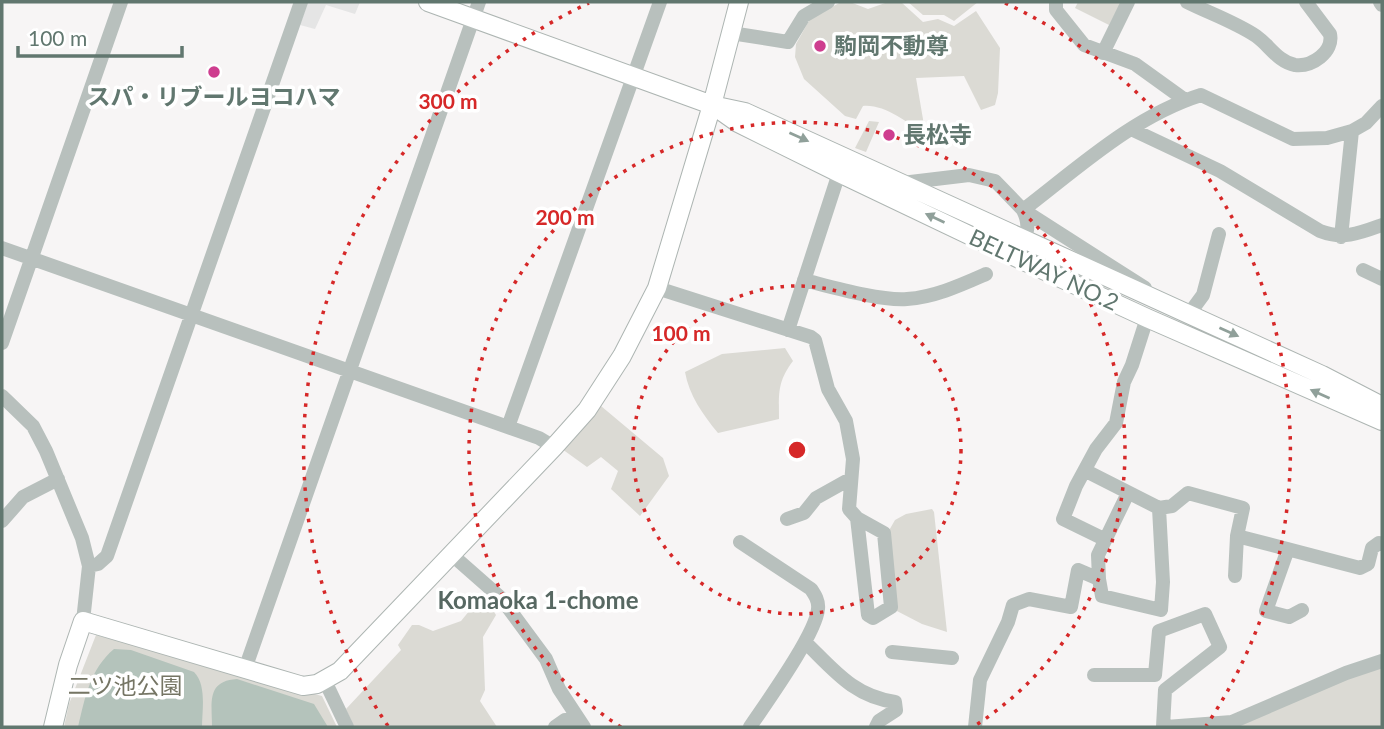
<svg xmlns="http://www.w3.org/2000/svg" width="1384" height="729" viewBox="0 0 1384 729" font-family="Lato,'Noto Sans JP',sans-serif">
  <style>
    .built { fill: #e5e5e5 }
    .green { fill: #dbdad4 }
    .water { fill: #b4c3bb }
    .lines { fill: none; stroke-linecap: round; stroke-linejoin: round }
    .major-casing { stroke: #adb5b2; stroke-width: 20 }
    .minor { stroke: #b8c0bd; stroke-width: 14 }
    .major { stroke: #fff; stroke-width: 18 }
    .oneway { fill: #90a09a }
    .ring { fill: none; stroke: #d62828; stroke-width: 3.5; stroke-dasharray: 3.5 7 }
    .poi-dot { fill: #ce3e8f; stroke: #fff; stroke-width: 2.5 }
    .labels { text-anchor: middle; stroke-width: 7; stroke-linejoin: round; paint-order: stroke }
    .poi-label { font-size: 23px; font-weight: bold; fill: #61776f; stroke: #fff; text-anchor: start }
    .street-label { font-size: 23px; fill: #61776f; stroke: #fff }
    .park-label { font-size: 23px; fill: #757564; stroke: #fff }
    .neighbourhood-label { font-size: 24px; font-weight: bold; fill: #576862; stroke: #fff }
    .centre { fill: #d62828; stroke: #fff; stroke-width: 3.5 }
    .ring-label { font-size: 21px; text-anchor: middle; font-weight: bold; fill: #d62828; stroke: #fff; stroke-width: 7; stroke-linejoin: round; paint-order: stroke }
  </style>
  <rect width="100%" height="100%" fill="#f7f5f5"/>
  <path class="built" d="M308 2H360L355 14 326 5 315 29 300 25Z"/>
  <path class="green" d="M841 2H850L868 9 888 2H901L923 22 938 19 954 26 976 11 1000 48 998 93 995 105 981 110 964 76 916 78 925 131 924 135C908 122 884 104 863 106L856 119 845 116 804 79 795 57 796 44 810 19Z
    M908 2H978L954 21 944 15H923Z
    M1078 2H1121L1109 25 1075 8Z
    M869 121 879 122 866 152 855 148Z
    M785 348 793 361C777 382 779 394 779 419L718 433C703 415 689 395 685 372L722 354Z
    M601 406 663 458 669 476 640 516 611 489 618 471 601 457 587 467 562 449Z
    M932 509 934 512 947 632 922 624 895 610 887 534 895 520 906 514Z
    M486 599 496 615 483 637 485 690 480 701 497 727H354L346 709 401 650 398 645 412 625H419L433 631 461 621 470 610Z
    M96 635 322 696 337 727H64L69 704Z
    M1382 665V727H1212Z"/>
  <path class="water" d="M114 649 131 650 194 672C207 685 202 711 202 727H78C85 698 90 669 114 649Z
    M237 679 314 704 328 727H212C212 703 206 681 237 679Z"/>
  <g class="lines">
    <g class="major-casing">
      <path id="major" d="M428 2 712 105 745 112 1322 375 1382 406
        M721 111 738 123 839 173 1015 257 1147 318 1382 421
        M53 727 68 665 83 621 303 686 317 684 340 671 554 447 587 410 622 356 657 288 712 105 739 2"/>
    </g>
    <path class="minor" d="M1056 2V10L1084 45 1135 64 1185 100
      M1187 2C1209 13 1235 22 1256 36 1269 45 1278 62 1295 65 1312 67 1334 52 1330 34L1306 2
      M1380 2 1382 5
      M731 33 788 42 804 16 828 2
      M1103 53 1128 2
      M1131 129 1220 171 1320 231C1343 240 1360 233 1382 225
      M902 183 969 175 995 181 1023 210 1145 288
      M1023 210C1078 168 1134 116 1201 95L1293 139 1327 138 1352 131 1366 123 1382 106
      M1341 237 1352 131
      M2 248 539 438 554 447
      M1015 257C1024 238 1033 230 1023 210
      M1363 270 1382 279
      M804 280C832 287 880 301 907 299 935 297 961 285 986 274
      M657 288 811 337 815 340 828 389 846 421 853 459 849 509 857 518 884 533 891 607 873 618 868 615 857 518
      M1189 314 1203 295 1219 234
      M788 330 839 173
      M2 343 121 2
      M2 396 33 426 46 451 82 538 89 566 83 621
      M508 427 660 2
      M1086 471 1159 508 1172 506 1188 493 1243 508 1237 536 1235 576
      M787 519 804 513 816 498 850 479
      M2 521 23 497 58 479
      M1237 536 1360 568 1368 564 1372 548 1379 543 1382 544
      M1104 539 1063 519 1076 486 1096 449 1116 423 1124 382 1132 365 1147 318
      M740 542 811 589C815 595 819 601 818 609 816 634 766 703 750 727
      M1288 549 1266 611 1289 617 1302 610
      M451 554 501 598 546 659 559 689 584 727
      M89 566 98 564 107 556 301 2
      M1099 579 1098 555 1128 493
      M805 642C834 670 853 696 895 702L896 710 879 721 876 727
      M892 652 952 658
      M245 669 479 2
      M1094 675H1155L1159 631 1205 614 1220 647 1165 690 1163 727
      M325 681 347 727
      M555 727 565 720 570 727
      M975 727 980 680 1008 622 1013 605 1029 599 1071 607 1078 570 1099 579 1102 596 1161 610 1163 582 1159 508
      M1166 727 1232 722 1346 673 1382 661"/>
    <use href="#major" class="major"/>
  </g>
  <defs><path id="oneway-solid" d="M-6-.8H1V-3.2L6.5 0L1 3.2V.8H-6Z" transform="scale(1.75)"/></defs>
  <g class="oneway">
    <use href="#oneway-solid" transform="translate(799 137) rotate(24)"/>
    <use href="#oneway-solid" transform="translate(935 218) rotate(-155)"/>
    <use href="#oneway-solid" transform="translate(1229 332) rotate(24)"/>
    <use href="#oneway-solid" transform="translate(1320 394) rotate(-156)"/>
  </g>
  <g class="ring">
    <circle cx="797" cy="450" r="164"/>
    <path d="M621 727A328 328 0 1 1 973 727"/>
    <path d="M388 726A493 493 0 0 1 589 3M1005 3A493 493 0 0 1 1206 726"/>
  </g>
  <g class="poi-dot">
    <circle cx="820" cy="46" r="7"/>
    <circle cx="214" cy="72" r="7"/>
    <circle cx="889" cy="135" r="7"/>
  </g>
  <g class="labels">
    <g class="poi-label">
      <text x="834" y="54">駒岡不動尊</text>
      <text x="214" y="105" text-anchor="middle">スパ・リブールヨコハマ</text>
      <text x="903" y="143">長松寺</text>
    </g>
    <g class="street-label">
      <text transform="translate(1044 270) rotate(25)" y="8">BELTWAY NO.2</text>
    </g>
    <g class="park-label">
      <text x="125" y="694">二ツ池公園</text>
    </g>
    <g class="neighbourhood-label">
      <text x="538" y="609">Komaoka 1-chome</text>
    </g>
  </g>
  <circle cx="797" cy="450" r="10" class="centre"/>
  <g class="ring-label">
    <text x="448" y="109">300 m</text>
    <text x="565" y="225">200 m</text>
    <text x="681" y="341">100 m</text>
  </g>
  <rect width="1384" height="729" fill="none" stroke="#61776f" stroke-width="7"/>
  <path d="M18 46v10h164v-10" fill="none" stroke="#61776f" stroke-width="3.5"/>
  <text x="28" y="46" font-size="21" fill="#61776f" stroke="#ffffff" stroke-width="5" paint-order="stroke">100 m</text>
</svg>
